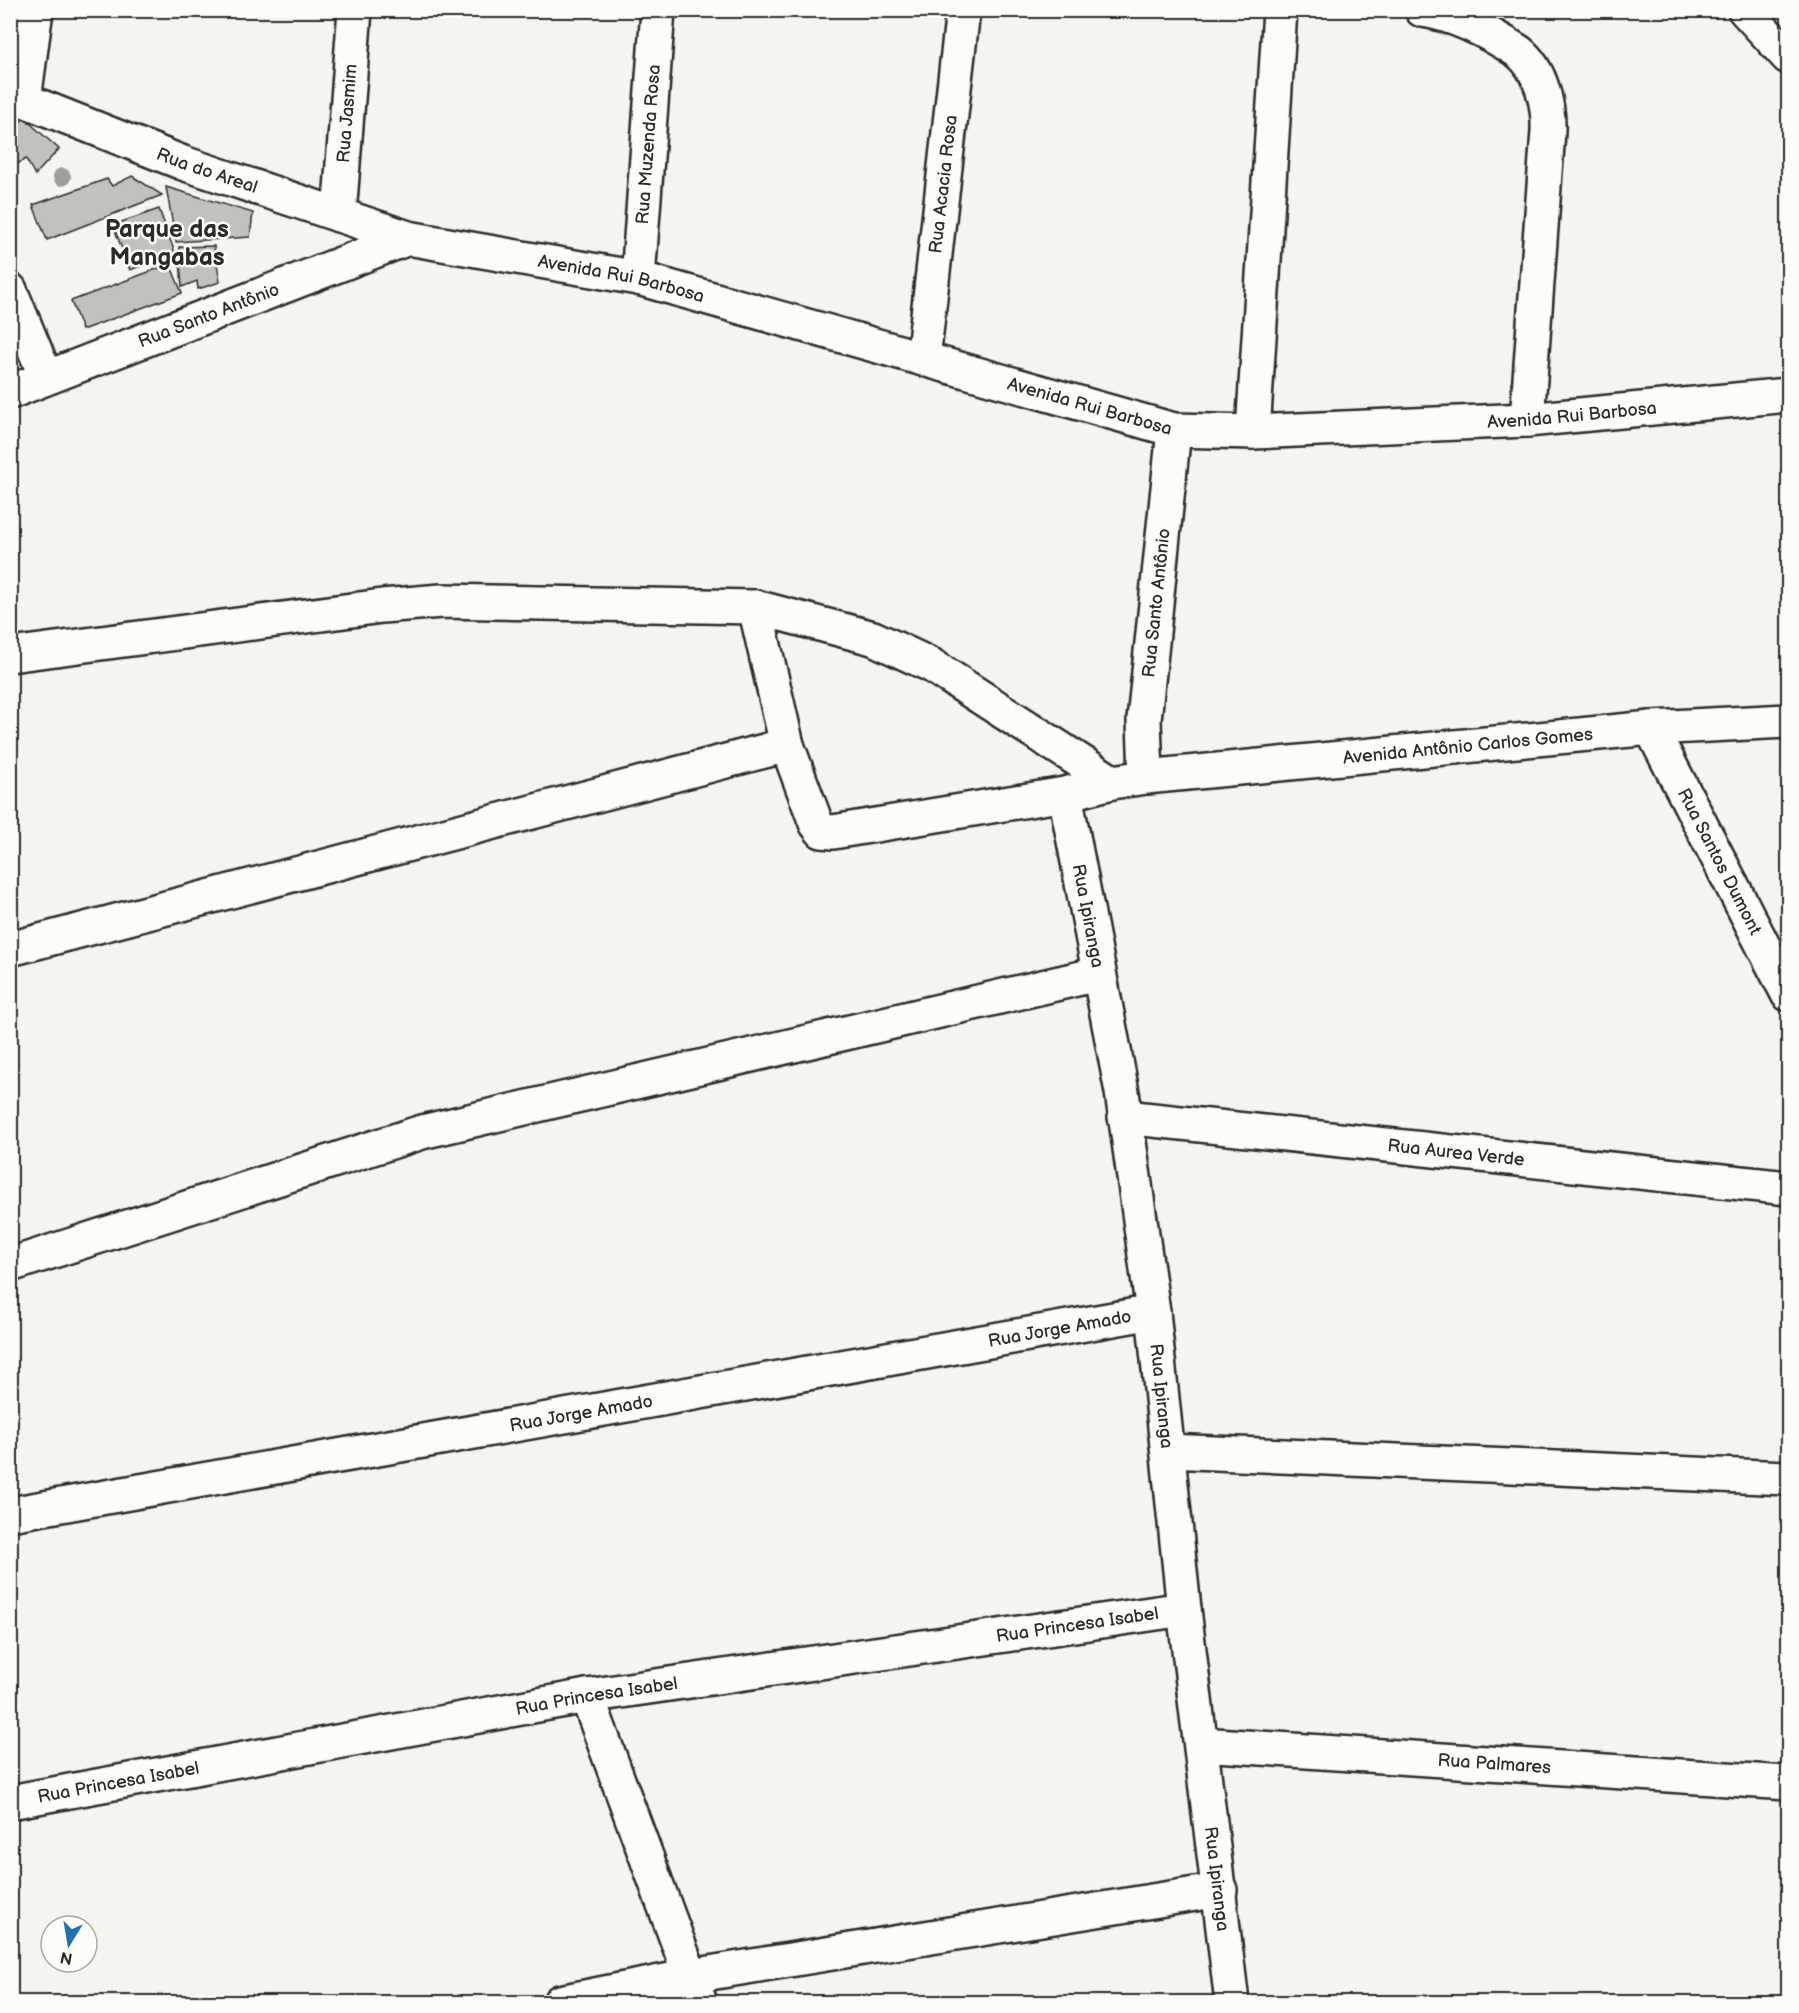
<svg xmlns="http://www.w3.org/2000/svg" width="1799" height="2013" viewBox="0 0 1799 2013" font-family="'Balsamiq Sans',sans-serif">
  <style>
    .building { fill: #c2c1be; stroke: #2b2b2b; stroke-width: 1.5 }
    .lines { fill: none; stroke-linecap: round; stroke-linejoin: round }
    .street-casing { stroke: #2b2b2b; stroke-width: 38 }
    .secondary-casing { stroke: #2b2b2b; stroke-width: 38 }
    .street { stroke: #fdfcf7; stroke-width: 33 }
    .secondary { stroke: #fdfcf7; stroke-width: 33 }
    .tree { fill: #9e9d9a }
    .labels { text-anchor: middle; stroke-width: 5; stroke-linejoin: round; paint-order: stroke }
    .street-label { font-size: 18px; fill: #2b2b2b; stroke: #fdfcf7 }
    .district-label { font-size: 24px; font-weight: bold; fill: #2b2b2b; stroke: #fdfcf7 }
  </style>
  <rect width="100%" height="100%" fill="#f5f4ef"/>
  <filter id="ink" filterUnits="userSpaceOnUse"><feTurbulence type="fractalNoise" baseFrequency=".0167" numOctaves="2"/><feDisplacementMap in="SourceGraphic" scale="12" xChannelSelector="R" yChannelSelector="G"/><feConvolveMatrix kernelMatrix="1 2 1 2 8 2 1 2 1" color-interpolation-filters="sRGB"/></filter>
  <g filter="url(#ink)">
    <path class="building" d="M24 118 59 149 35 175 26 159 10 168V133Z
      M132 176 162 195 47 240 33 205 107 179 112 186Z
      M166 187 253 213 250 237 176 242Z
      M159 209 175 253 130 270 113 225Z
      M214 246 220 282 198 289 197 281 182 287 179 247Z
      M170 264 182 293 82 330 71 301Z"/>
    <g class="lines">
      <g class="street-casing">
        <g id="street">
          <path d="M1422 10C1457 15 1490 33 1519 52 1541 70 1549 104 1548 131L1527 420"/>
          <path d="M1745 10 1788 57"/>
          <path d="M24 100 36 10"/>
          <path id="s1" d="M339 215 355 10"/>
          <path id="s2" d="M638 278 658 10"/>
          <path d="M10 290 46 377"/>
          <path id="s3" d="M923 359 963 10"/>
          <path id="s4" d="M10 392 408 238"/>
          <path d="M1253 432 1280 10"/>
          <path d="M755 607 787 745"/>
          <path d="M10 655 382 606 441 601 755 607 873 638 931 665 1112 782"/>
          <path d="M1651 728 1788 721"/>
          <path id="s5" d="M1065 794 1122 1092 1153 1312 1184 1609 1232 2002"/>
          <path d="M10 949 787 745 816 823 822 831 833 832 1065 794 1112 782 1146 777"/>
          <path id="s6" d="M1125 1117 1788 1188"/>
          <path d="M10 1265 422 1132 1098 974"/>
          <path d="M1168 1451 1788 1478"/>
          <path id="s7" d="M10 1514 1153 1312"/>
          <path d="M587 1696 700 2002"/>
          <path id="s8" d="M1201 1744 1788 1783"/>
          <path id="s9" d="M10 1802 587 1696 1184 1609"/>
          <path d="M560 2002 691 1976 1220 1890"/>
        </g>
      </g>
      <g class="secondary-casing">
        <g id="secondary">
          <path id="s10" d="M10 91 24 100 183 163 408 238 638 278 1174 430 1253 432 1527 420 1788 395"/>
          <path id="s11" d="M1174 430 1144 720 1146 777 1651 728 1788 994"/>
        </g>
      </g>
      <use href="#street" class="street"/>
      <use href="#secondary" class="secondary"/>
    </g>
    <circle class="tree" cx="62" cy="177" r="9"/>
  </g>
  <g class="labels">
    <g class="street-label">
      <text dy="6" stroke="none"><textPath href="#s1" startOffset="102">Rua Jasmim</textPath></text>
      <text dy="6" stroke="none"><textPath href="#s2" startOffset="134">Rua Muzenda Rosa</textPath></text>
      <text dy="6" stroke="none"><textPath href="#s10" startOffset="213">Rua do Areal</textPath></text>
      <text dy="6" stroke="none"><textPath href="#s3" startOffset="176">Rua Acacia Rosa</textPath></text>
      <text dy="6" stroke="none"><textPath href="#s10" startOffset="642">Avenida Rui Barbosa</textPath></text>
      <text dy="6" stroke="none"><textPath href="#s4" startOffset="213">Rua Santo Antônio</textPath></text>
      <text dy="6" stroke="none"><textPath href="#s10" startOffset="1128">Avenida Rui Barbosa</textPath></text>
      <text dy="6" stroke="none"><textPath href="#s10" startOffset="1614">Avenida Rui Barbosa</textPath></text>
      <text transform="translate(1156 603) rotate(-84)" y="6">Rua Santo Antônio</text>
      <text dy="6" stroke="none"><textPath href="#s11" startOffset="672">Avenida Antônio Carlos Gomes</textPath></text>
      <text dy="6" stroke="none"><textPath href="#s11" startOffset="1006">Rua Santos Dumont</textPath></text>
      <text dy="6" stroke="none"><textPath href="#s5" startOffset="124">Rua Ipiranga</textPath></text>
      <text dy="6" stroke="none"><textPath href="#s6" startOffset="333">Rua Aurea Verde</textPath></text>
      <text dy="6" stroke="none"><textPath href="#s7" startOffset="1066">Rua Jorge Amado</textPath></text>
      <text dy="6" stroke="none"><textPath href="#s5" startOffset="610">Rua Ipiranga</textPath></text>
      <text dy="6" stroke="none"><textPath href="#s7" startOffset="580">Rua Jorge Amado</textPath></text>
      <text dy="6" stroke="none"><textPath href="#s9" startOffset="1082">Rua Princesa Isabel</textPath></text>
      <text dy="6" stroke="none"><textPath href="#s9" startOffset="596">Rua Princesa Isabel</textPath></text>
      <text dy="6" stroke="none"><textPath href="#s8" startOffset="294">Rua Palmares</textPath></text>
      <text dy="6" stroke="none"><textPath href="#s9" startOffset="110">Rua Princesa Isabel</textPath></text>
      <text dy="6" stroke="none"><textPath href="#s5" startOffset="1096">Rua Ipiranga</textPath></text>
    </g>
    <g class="district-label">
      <text x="167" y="237">Parque das<tspan x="167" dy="28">Mangabas</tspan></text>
    </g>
  </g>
  <rect width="1799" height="2013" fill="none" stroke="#fdfcf7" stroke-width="36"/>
  <rect x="18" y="18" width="1763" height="1977" fill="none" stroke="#2b2b2b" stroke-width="2" filter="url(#ink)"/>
  <g transform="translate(69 1944) rotate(191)"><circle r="28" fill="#fdfcf7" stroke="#a9a8a5" stroke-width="1.5"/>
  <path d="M0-4.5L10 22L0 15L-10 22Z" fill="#1f6fb2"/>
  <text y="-9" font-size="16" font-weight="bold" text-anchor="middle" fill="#2b2b2b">N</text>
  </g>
</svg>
